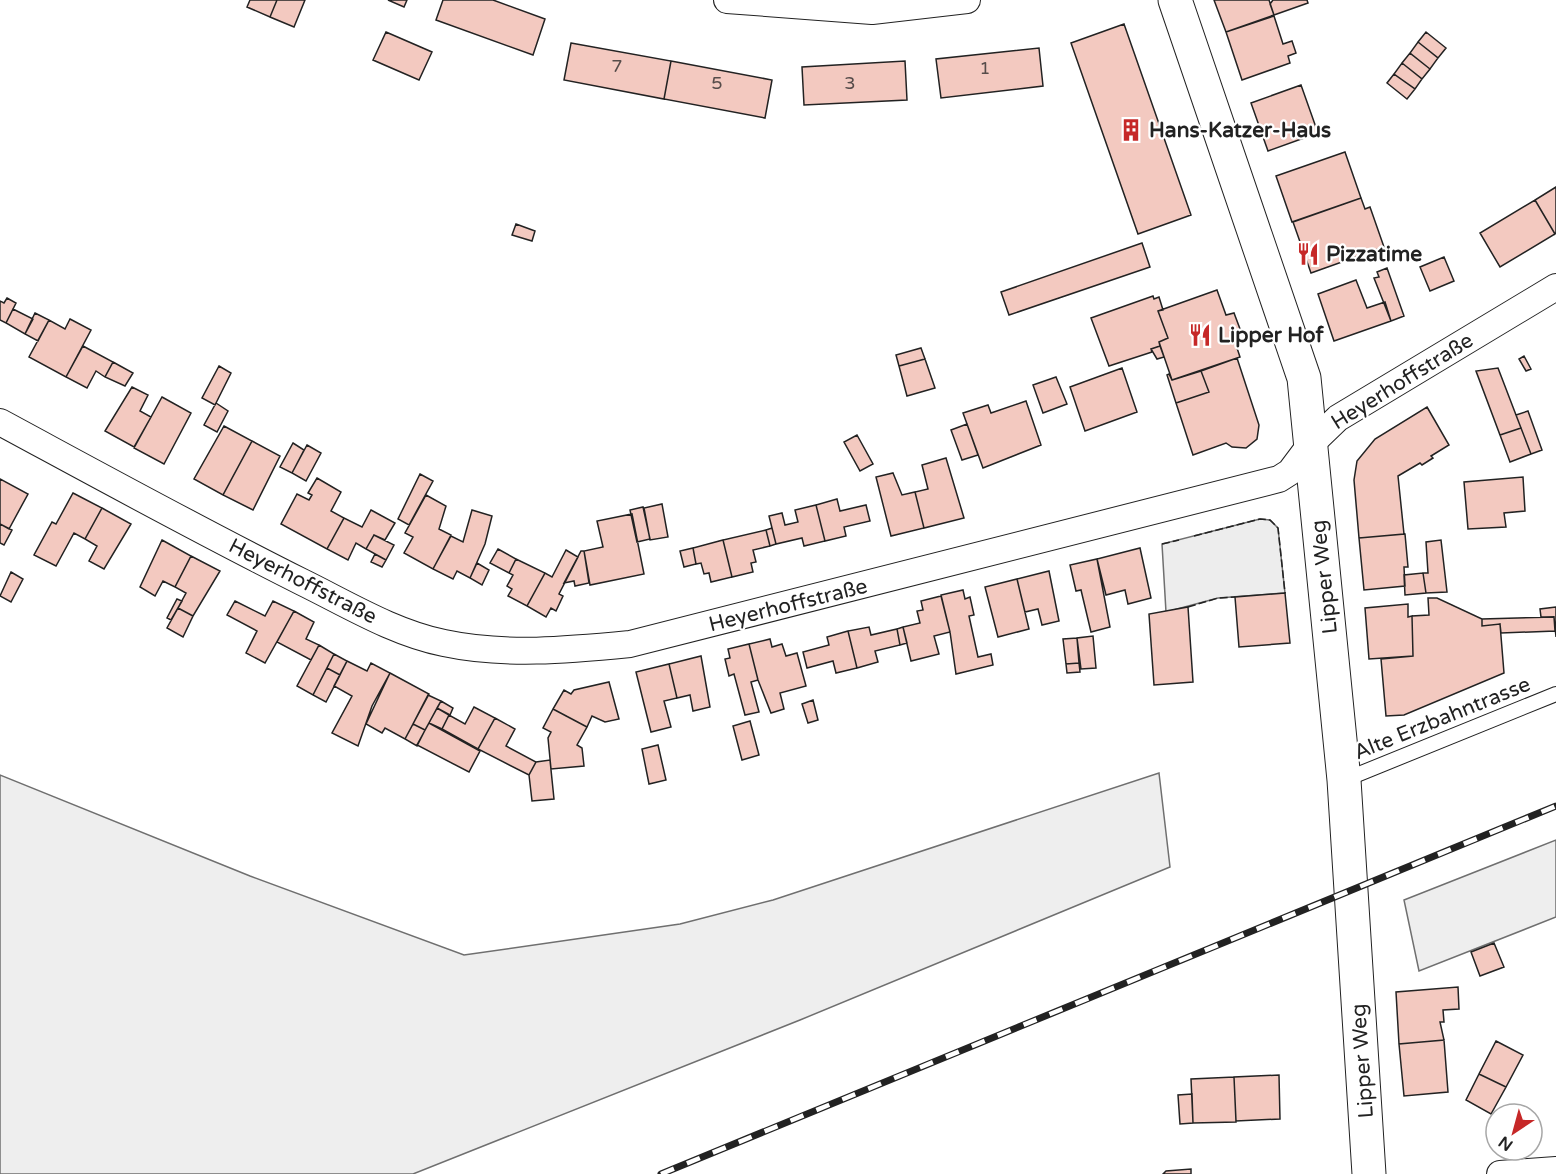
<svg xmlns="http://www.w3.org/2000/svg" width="1556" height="1174" viewBox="0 0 1556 1174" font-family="'Varela Round',sans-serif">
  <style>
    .green { fill: #eee; stroke: #6f6f6f; stroke-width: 1.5 }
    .parking { fill: #ededed; stroke: #6f6f6f; stroke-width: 1.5 }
    .building { fill: #f3c9c0; stroke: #222; stroke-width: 1.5 }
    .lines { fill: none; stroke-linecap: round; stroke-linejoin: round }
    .lane-casing { stroke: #222; stroke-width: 16 }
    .street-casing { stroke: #222; stroke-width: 28 }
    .secondary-casing { stroke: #222; stroke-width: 35 }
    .lane { stroke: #fff; stroke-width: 14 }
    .street { stroke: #fff; stroke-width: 26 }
    .secondary { stroke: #fff; stroke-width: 33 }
    .rail-casing { stroke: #222; stroke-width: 7 }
    .rail { stroke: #fff; stroke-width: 4.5; stroke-dasharray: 14; stroke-linecap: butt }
    .fence { stroke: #222; stroke-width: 1.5; stroke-dasharray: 8 3; stroke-linecap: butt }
    .labels { text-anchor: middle; stroke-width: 4.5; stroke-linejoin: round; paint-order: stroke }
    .number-label { font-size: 18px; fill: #564c4a }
    .poi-label { font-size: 21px; font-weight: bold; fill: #222; stroke: #fff; text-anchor: start }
    .street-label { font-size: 21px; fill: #222; stroke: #fff }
  </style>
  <rect width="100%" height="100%" fill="#fff"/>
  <path class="green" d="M1159 773 1170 867 800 1020 413 1174H0V775L250 876 464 955 680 924 773 900Z
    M1556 840V917L1419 971 1404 900Z"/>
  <path class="parking" d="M1260 519 1270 520 1278 528 1285 593 1218 598 1166 612 1162 544Z"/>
  <path class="building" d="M250 0H277L270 17 247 7Z
    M277 0H305L294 27 270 17Z
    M388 0H407L404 7Z
    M443 0H493L545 19 533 55 436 20Z
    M1214 0H1269L1274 15 1226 32Z
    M1273 0H1307L1308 3 1274 15 1270 4Z
    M1274 16 1283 44 1292 41 1296 53 1288 56 1290 63 1242 80 1226 32Z
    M1124 24 1191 215 1138 234 1071 43Z
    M386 32 432 52 419 80 373 60Z
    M1426 32 1446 48 1438 58 1418 42Z
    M1418 42 1438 58 1430 69 1410 53Z
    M571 43 671 61 664 99 564 80Z
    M1039 48 1043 86 941 98 936 59Z
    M1410 53 1430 69 1422 79 1402 63Z
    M671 61 772 80 765 118 664 99Z
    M905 61 907 100 804 105 802 67Z
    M1402 63 1422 79 1415 89 1394 74Z
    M1394 74 1415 89 1407 99 1387 83Z
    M1301 85 1318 133 1268 151 1251 103Z
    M1345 152 1361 198 1292 222 1276 176Z
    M1556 187V233L1555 234 1535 200Z
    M1361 198 1365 209 1370 207 1384 247 1311 273 1293 222Z
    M1535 200 1555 234 1500 267 1480 233Z
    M516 224 535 231 532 241 512 235Z
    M1142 243 1150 267 1009 315 1001 292Z
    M1444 257 1454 281 1430 291 1420 267Z
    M1387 268 1404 316 1391 321 1374 278 1379 277 1377 272Z
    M1356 280 1367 308 1385 302 1391 321 1334 341 1318 294Z
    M1217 290 1226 315 1234 313 1240 329 1232 333 1240 357 1172 380 1159 342 1168 338 1158 311Z
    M1153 296 1154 299 1159 297 1163 310 1158 311 1168 338 1159 342 1160 346 1151 349 1152 352 1109 366 1091 318Z
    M7 298 16 303 6 323 0 320V301L4 303Z
    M13 309 33 319 25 334 6 323Z
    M35 313 49 320 38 341 25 334Z
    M70 319 91 330 66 377 29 357 49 320 65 329Z
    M83 346 113 362 105 377 96 371 87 388 66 377Z
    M1160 346 1164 357 1157 359 1151 349Z
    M921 348 925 359 899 366 896 355Z
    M1524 356 1531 369 1526 371 1519 359Z
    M1237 358 1259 425 1257 439 1246 448 1232 447 1226 443 1193 455 1176 403 1209 392 1201 371Z
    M925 359 935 388 907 396 899 366Z
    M113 362 133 373 125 386 105 377Z
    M219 366 231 373 215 405 202 398Z
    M1122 368 1137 412 1085 431 1070 387Z
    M1498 368 1521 428 1500 435 1476 371Z
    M1201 371 1209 392 1176 403 1167 375 1169 374 1172 380Z
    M1056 377 1067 404 1043 413 1033 385Z
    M132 387 148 395 140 411 151 417 134 447 105 431Z
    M162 397 191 413 164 464 134 448Z
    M1026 401 1041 445 983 468 963 413 988 405 991 413Z
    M216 403 228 411 217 432 204 425Z
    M1427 407 1449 445 1431 456 1433 458 1422 465 1420 463 1398 476 1404 534 1359 538 1354 480 1357 461 1375 439Z
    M1528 411 1542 450 1531 454 1516 415Z
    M967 424 978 455 962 460 951 430Z
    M224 426 252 441 223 495 194 479Z
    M1521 428 1531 454 1510 462 1500 435Z
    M857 435 873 464 860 471 844 442Z
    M252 441 280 456 253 510 223 495Z
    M293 443 304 450 292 473 280 467Z
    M307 445 321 453 306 481 292 473Z
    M946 458 964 518 924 528 915 492 928 489 922 465Z
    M893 473 902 495 915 492 924 528 891 536 876 477Z
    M420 474 433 481 409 525 398 519Z
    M1523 477 1525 511 1504 513 1506 527 1468 529 1464 482Z
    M317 478 341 492 331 511 344 518 327 549 281 524 297 494 309 500 312 495 308 493Z
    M0 479 28 494 9 529 0 524Z
    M73 493 102 508 85 539 74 533 56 566 34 555 52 522 56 524Z
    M426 495 446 506 439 529 451 535 433 569 404 553 413 537 405 533Z
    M837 499 840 511 866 505 870 521 844 527 846 536 825 541 816 505Z
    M662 504 668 537 650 540 644 508Z
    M816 505 825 541 804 546 802 538 776 544 769 516 782 513 785 525 798 522 795 510Z
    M643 507 650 539 637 542 630 510Z
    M102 508 131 524 104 569 89 561 97 546 85 539Z
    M371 510 395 523 385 540 374 535 366 549 356 543 348 560 327 549 344 518 362 527Z
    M472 510 492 516 485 544 470 578 457 571 453 579 433 569 451 536 463 542Z
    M632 514 644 574 590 585 584 551 603 547 597 521Z
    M0 524 12 530 4 545 0 543Z
    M772 528 776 544 770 546 766 530Z
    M766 530 770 546 753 550 756 562 751 563 753 572 732 577 723 540Z
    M1405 534 1408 567H1404L1405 586 1364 590 1359 538Z
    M374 535 394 545 386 560 366 549Z
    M162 540 191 556 175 587 163 581 155 596 140 587Z
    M723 540 732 577 711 582 709 573 704 574 701 563 696 564 693 548Z
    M1441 540 1447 592 1426 593 1423 573H1428L1426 542Z
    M693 548 696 564 684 567 680 551Z
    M1140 548 1151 598 1128 604 1125 590 1106 595 1097 559Z
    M498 549 516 559 509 573 490 563Z
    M566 550 578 557 559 594 563 596 556 611 551 608 546 617 527 606 545 573 552 577Z
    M581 551H584L589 583 575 586 574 581 564 583Z
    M375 554 386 560 382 567 371 562Z
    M191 556 220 571 193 616 178 608 186 593 175 587Z
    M516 559 545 573 527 606 508 596 512 589 507 586 513 575 509 573Z
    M1097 559 1110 627 1091 632 1081 590 1076 591 1070 565Z
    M477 563 489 570 482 585 470 578Z
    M1049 571 1059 621 1042 625 1038 609 1025 612 1017 579Z
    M11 572 23 579 11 602 0 596Z
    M1423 573 1426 593 1405 595 1404 575Z
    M1017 579 1029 629 998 637 985 587Z
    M963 590 965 599 970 597 974 615 969 616 978 657 991 654 993 665 956 674 950 632 941 595Z
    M1285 593 1290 643 1239 647 1235 597Z
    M941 596 950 632 934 636 939 654 911 661 903 627 920 623 917 611 923 610 921 601Z
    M1428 598H1437L1482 619V626L1500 624 1504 673 1404 715 1386 716 1381 659 1413 656 1412 616 1429 615Z
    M177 599 182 601 171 620 167 618Z
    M235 601 265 616 273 601 294 611 265 663 246 653 257 631 227 615Z
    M1408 604V617L1412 616 1413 656 1369 659 1365 608Z
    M1188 607 1193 682 1154 685 1149 614Z
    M1556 607V637L1554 617H1541L1540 609Z
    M178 608 193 616 183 637 167 628Z
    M294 611 314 622 306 639 319 645 311 660 277 642Z
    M1554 617 1555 631 1501 633 1500 624 1482 626V619Z
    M869 627 871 635 897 629 900 645 875 651 878 662 857 668 848 631Z
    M903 627 907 643 900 645 897 629Z
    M848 631 857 668 836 673 833 661 807 668 803 652 829 645 827 637Z
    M1093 636 1096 668 1081 669 1077 638Z
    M1077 638 1079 663 1066 664 1063 639Z
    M770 639 772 647 782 644 786 656 797 653 806 686 780 693 784 709 771 713 758 680 749 644Z
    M749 644 758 680 751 682 759 712 745 715 734 674 729 676 725 659 730 658 728 649Z
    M319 645 334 654 313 695 297 686Z
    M334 654 347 661 340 675 327 668Z
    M701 656 710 707 693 711 690 695 677 698 669 664Z
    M347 661 367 671 371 663 390 673 372 706 358 746 332 733 352 696 334 686Z
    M1079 663 1080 672 1067 673 1066 664Z
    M669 664 677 698 664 701 671 727 651 732 636 672Z
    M327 668 340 675 326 702 313 695Z
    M390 673 429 694 405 739 385 728 382 733 366 724Z
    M609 682 619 719 605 722 592 716 587 727 553 709 564 690 571 694 574 690Z
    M428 695 441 701 425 730 413 724Z
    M813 700 818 720 808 723 802 704Z
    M441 701 453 708 450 715 437 708Z
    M474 707 495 718 478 749 442 729 449 715 465 724Z
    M437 708 449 715 442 729 429 723Z
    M553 709 587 727 577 745 582 748 584 766 551 769 548 738 551 732 543 728Z
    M495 718 515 729 506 746 536 762 529 775 478 749Z
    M750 721 759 755 742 760 733 726Z
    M429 723 480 751 469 772 417 745Z
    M413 724 425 730 417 746 405 739Z
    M658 745 666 780 649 784 642 749Z
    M550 760 554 799 532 801 529 775 536 762Z
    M1494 943 1504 967 1480 976 1471 952Z
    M1458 987 1459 1009 1443 1010 1444 1022H1440L1444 1040 1399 1044 1396 992Z
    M1444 1040 1448 1092 1404 1096 1399 1044Z
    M1496 1041 1523 1055 1506 1087 1479 1074Z
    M1479 1074 1506 1087 1491 1114 1466 1100Z
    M1279 1075 1280 1119 1236 1121 1234 1077Z
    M1234 1077 1236 1122 1193 1123 1191 1079Z
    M1192 1094 1193 1123 1180 1124 1178 1095Z
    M1191 1169V1174H1163L1166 1171Z"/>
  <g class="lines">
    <g class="lane-casing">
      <path id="lane" d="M1344 780 1556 694"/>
    </g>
    <g class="street-casing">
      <path id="street" d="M727 0 872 11 967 0
        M0 422C100 476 200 531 302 582 347 604 394 633 444 643 505 656 568 650 630 644L1279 479 1290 472 1311 444 1338 418 1556 287
        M1500 1174 1556 1170"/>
    </g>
    <g class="secondary-casing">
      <path id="secondary" d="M1175 0 1304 378 1344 780 1369 1174"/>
    </g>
    <use href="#lane" class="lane"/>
    <use href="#street" class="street"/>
    <use href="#secondary" class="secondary"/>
    <g class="rail-casing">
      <path id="rail" d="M661 1174 1556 806"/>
    </g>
    <use href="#rail" class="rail"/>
    <path class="fence" d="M1194 536 1260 519 1270 520 1278 528 1285 593
      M1162 544 1179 540
      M1188 607 1218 598 1235 597"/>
  </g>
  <defs>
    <g id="building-bare" transform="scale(1.8)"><path d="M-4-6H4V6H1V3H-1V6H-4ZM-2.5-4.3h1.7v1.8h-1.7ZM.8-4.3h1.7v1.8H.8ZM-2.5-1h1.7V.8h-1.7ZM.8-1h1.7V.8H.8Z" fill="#c62828" stroke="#fff" stroke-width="2.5" paint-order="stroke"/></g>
    <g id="restaurant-bare" transform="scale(1.8)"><path d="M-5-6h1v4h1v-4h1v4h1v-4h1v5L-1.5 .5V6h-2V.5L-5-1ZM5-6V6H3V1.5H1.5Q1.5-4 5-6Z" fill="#c62828" stroke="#fff" stroke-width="2.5" paint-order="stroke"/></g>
  </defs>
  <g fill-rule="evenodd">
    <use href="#building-bare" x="1131" y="130"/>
    <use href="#restaurant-bare" x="1308" y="254"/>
    <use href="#restaurant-bare" x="1200" y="335"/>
  </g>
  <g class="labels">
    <g class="number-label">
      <text x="617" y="72">7</text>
      <text x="985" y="74">1</text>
      <text x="717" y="89">5</text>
      <text x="850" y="89">3</text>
    </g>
    <g class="poi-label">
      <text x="1149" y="137">Hans-Katzer-Haus</text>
      <text x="1326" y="261">Pizzatime</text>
      <text x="1218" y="342">Lipper Hof</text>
    </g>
    <g class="street-label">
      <text transform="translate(1402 381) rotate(-32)" y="7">Heyerhoffstraße</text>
      <text transform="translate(1324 577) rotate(-96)" y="7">Lipper Weg</text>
      <text transform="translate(303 581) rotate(27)" y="7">Heyerhoffstraße</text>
      <text transform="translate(788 605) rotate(-14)" y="7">Heyerhoffstraße</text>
      <text transform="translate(1442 718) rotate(-22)" y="7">Alte Erzbahntrasse</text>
      <text transform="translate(1362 1061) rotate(-94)" y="7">Lipper Weg</text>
    </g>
  </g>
  <g transform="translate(1514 1132) rotate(216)"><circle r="28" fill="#ffffff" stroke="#a7a7a7" stroke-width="1.5"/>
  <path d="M0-4.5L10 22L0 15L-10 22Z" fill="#c62828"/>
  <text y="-9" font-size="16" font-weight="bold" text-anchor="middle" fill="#222222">N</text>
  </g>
</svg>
